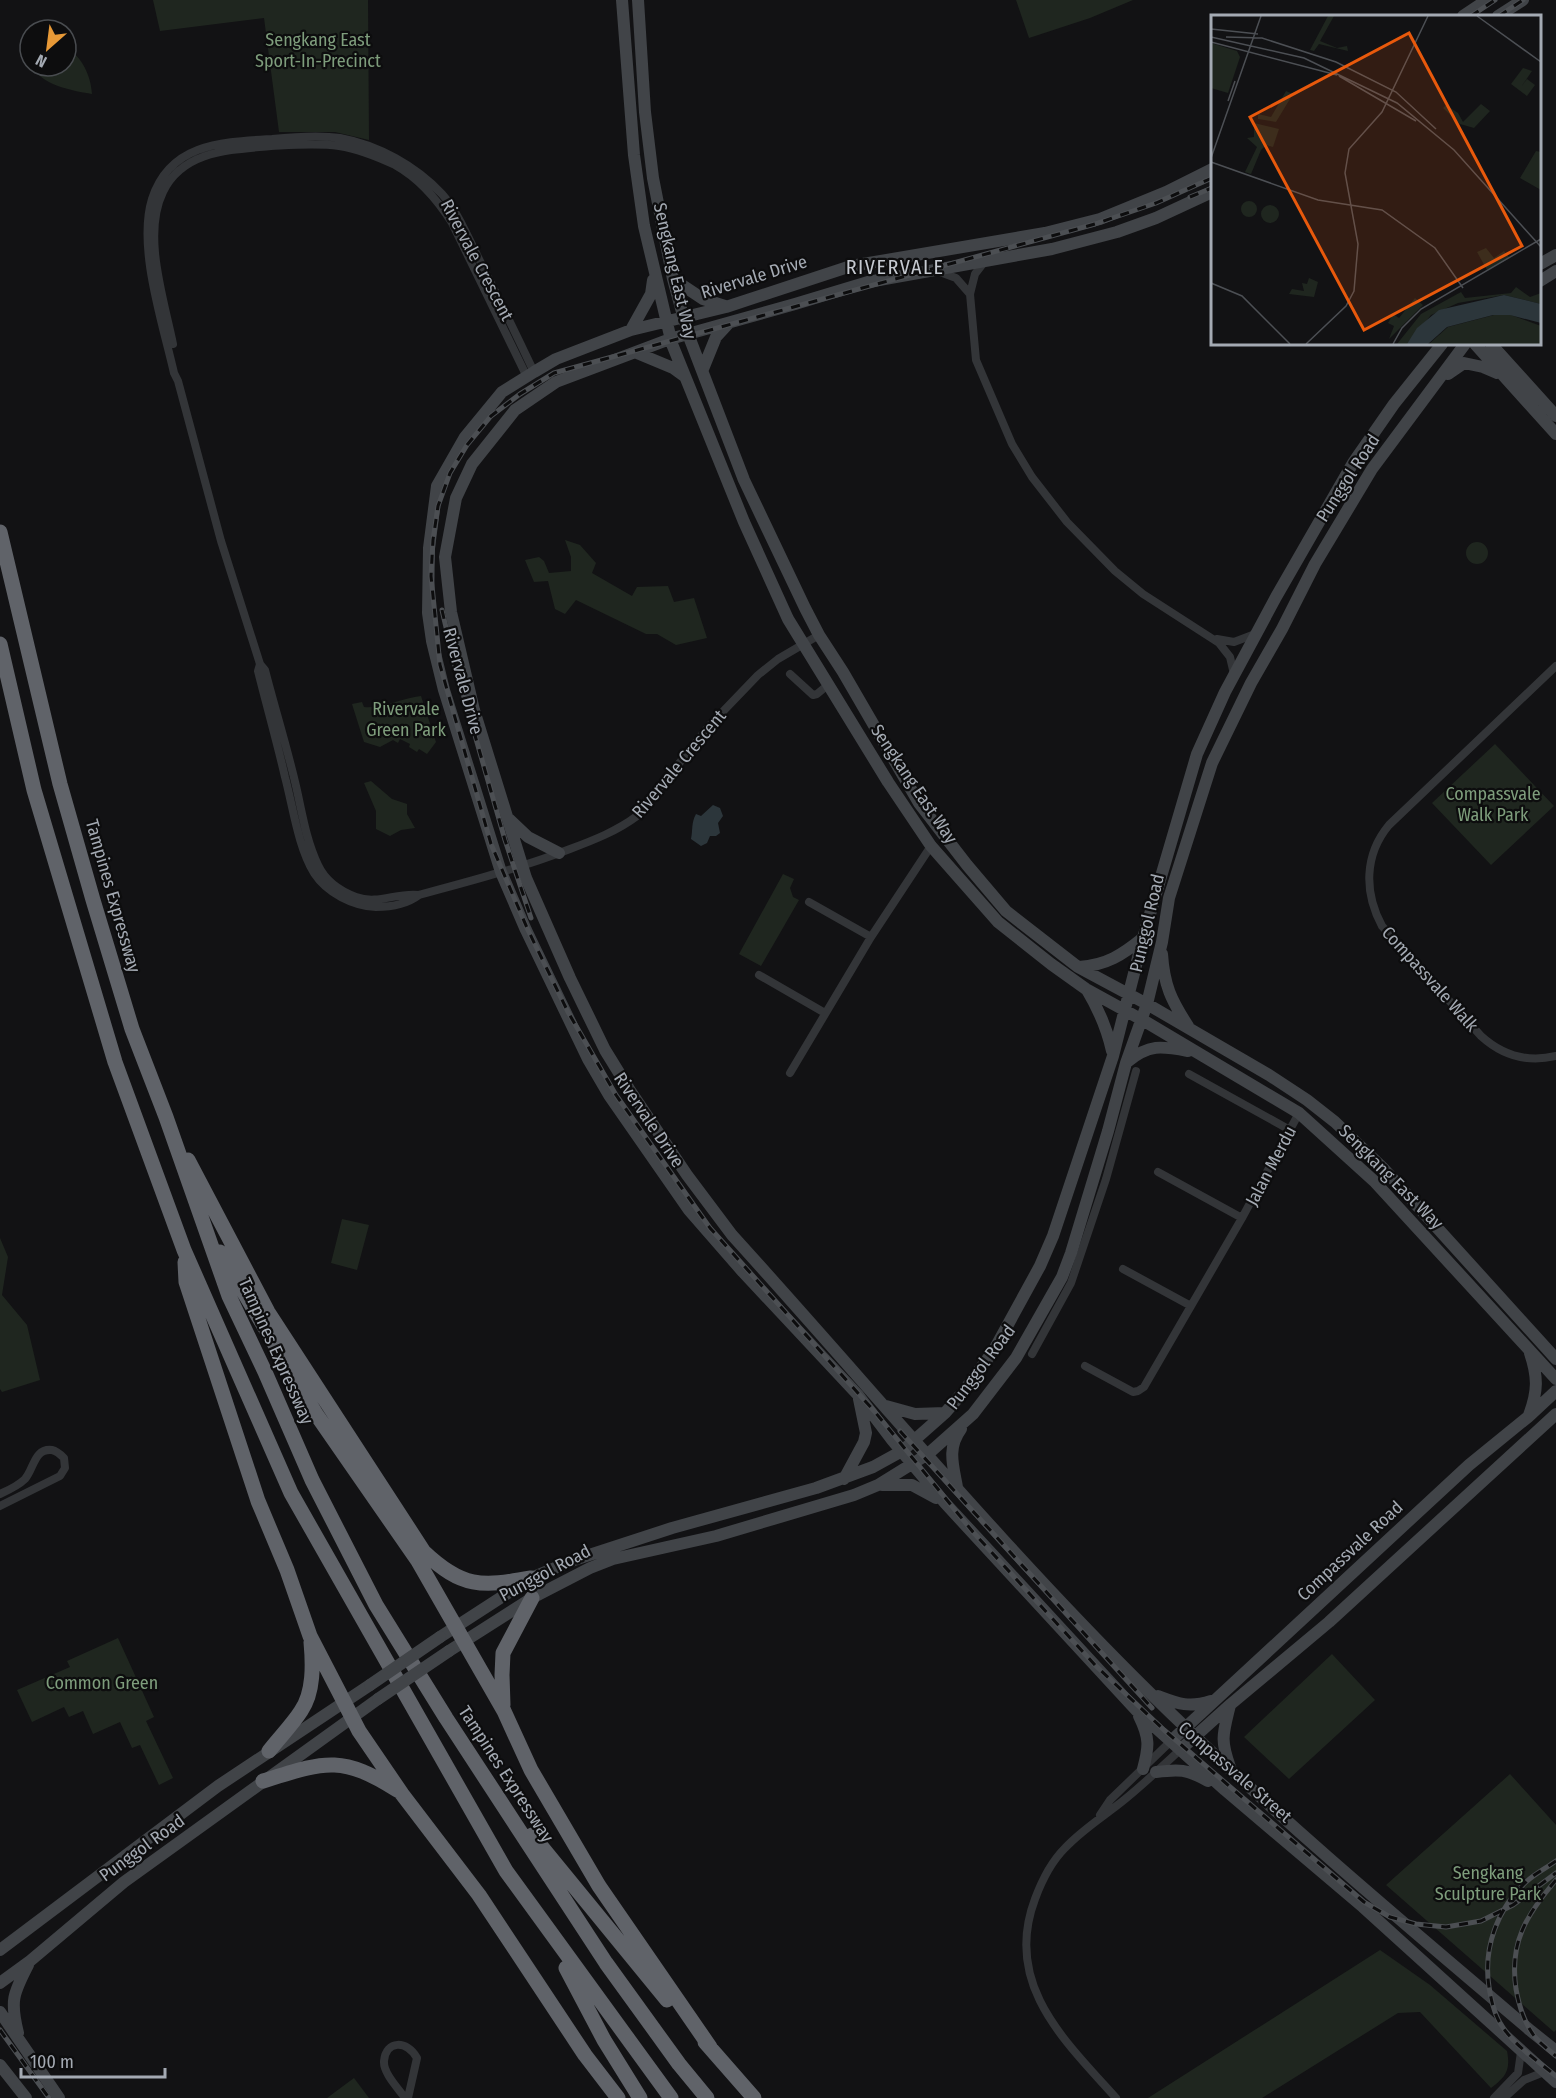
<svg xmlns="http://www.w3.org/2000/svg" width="1556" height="2098" viewBox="0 0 1556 2098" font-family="'Fira Sans Condensed',sans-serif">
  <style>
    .green { fill: #1f261f }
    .water { fill: #2c363b }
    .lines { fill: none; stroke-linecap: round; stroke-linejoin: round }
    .street { stroke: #333538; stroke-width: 8 }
    .secondary { stroke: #414448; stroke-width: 12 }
    .highway { stroke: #606369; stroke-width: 15 }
    .rail-casing { stroke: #4c4f53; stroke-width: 5 }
    .rail { stroke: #0d0d0e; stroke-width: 3; stroke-dasharray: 9; stroke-linecap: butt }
    .secondary-bridge { stroke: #414448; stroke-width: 12 }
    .labels { text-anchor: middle; stroke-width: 4.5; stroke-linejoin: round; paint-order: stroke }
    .park-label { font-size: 18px; fill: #7e9d7c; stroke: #0d0d0e }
    .street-label { font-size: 18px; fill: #a4aab3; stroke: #0d0d0e }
    .neighbourhood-label { font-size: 20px; letter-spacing: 1.5px; fill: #c5c9d0; stroke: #0d0d0e }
    .inset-road { fill: none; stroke: #4c4f54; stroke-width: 1.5 }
    .view { fill: #e8590c; fill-opacity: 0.15; stroke: #e8590c; stroke-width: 3 }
    .inset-edge { fill: none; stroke: #a4aab3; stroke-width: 3 }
  </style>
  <rect width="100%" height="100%" fill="#121214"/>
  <path class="green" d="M153 0H368L369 140 335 132H279L264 18 160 31Z
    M1016 0H1133L1090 18 1029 38Z
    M66 48C82 56 91 76 92 94 64 89 40 85 25 58L30 49V66H66Z
    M565 540 580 545 596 563 592 573 632 596 637 587 668 586 674 602 694 598 707 638 676 645 657 634H646L576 600 565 614 555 609 548 581 534 582 525 560 539 557 544 561 549 573 571 571V557Z
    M1466 553a11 11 0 1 1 22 0a11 11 0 1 1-22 0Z
    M421 696 436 742 427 754 419 749 417 752 409 747 410 744 400 739 398 743 393 740 380 747 364 742 352 704 362 702 364 707C381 709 403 698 421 696Z
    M1495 744 1554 806 1491 865 1432 803Z
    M371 781 392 799 407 804V814L415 828 401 830 390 836 376 829V811L364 783Z
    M783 874 794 879 790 888 793 897 799 900 761 966 739 954Z
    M342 1219 369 1225 357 1270 331 1263Z
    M0 1238 8 1257 2 1295 27 1325 40 1380 2 1392 0 1389Z
    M118 1638 154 1717 146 1721 173 1778 159 1785 140 1745 132 1748 120 1722 93 1734 83 1711 69 1717 64 1707 32 1722 17 1690 70 1667 67 1661Z
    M1332 1654 1375 1700 1289 1779 1244 1737Z
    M1510 1774 1556 1825V2030L1554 2032 1386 1885Z
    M1380 1950 1430 1985 1507 2051C1511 2071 1505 2077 1491 2088L1420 2012 1398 2013 1262 2098H1148Z
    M354 2078 369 2098H327Z"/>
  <path class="water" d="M713 805 720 808 723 816 718 823 720 833 716 836H710L707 843 701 846 691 839C693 830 691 823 696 814L701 816Z"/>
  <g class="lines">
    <path class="street" d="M985 261 975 274 970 294 976 360 1012 444 1032 477 1067 522 1115 571 1143 594 1219 643 1230 657 1234 674
      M937 271 956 278 970 294
      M173 344C164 299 142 235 163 192 183 150 231 150 271 146 292 145 317 143 339 146 358 149 378 157 395 165 420 179 437 199 452 223L527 377
      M534 372C516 334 497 295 478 257 468 237 458 212 442 194 416 166 378 145 340 138 320 135 292 137 272 139 222 142 170 143 152 199 137 247 163 324 174 373L178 381 221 541 260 664 265 670C275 709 287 747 296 786 302 812 306 840 318 865 325 880 340 891 356 897 378 905 397 892 419 895 470 881 521 868 570 849 594 840 617 831 637 816L709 726 758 675 778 659 819 635
      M1217 639 1234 642 1255 634
      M260 664 258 671C267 707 277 742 285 777 293 807 298 847 314 873 327 893 353 906 376 907 391 907 407 904 419 895
      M1556 666 1389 825C1364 855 1364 893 1382 926L1481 1036C1503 1056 1527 1063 1556 1056
      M790 674 813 695 817 694 829 684
      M809 902 871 937
      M759 975 825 1013
      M790 1073 871 937 931 846
      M1189 1074 1290 1130
      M1158 1172 1242 1218
      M1123 1269 1191 1306
      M1032 1354 1071 1283 1106 1179 1136 1071
      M1085 1366 1133 1392 1138 1391 1144 1387 1242 1218 1299 1113
      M0 1494C9 1490 18 1486 25 1479 34 1469 34 1448 52 1450 57 1451 60 1454 64 1458L65 1468 60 1476 0 1506
      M1100 1815 1110 1800 1171 1741
      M405 2098C398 2088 383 2073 384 2061 386 2040 407 2040 417 2058L408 2098
      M1116 2098C1064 2040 1003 1984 1035 1899 1042 1880 1051 1862 1065 1848 1080 1832 1098 1820 1115 1807 1138 1790 1159 1769 1180 1750
      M1494 2098 1518 2073 1521 2052
      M1504 2098 1524 2080 1544 2072"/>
    <path class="secondary" d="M622 0 634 155 644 226 672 344 744 522 788 619 888 782 931 846 998 922 1051 964 1086 989 1146 1022 1299 1113 1374 1181 1556 1379
      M638 0 645 112 653 178 673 279 688 334 744 480 805 608 819 635 843 672 919 803 967 865 1006 911 1078 967 1147 1004 1269 1075 1307 1100 1335 1122 1383 1168 1556 1359
      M1463 16 1487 0
      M1498 16 1523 0
      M1212 169 1166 192 1100 219 1045 233 851 266 726 307 631 330 556 359 534 372 502 392 465 437 437 486 429 548 428 613 432 641 444 690 501 872 526 930 588 1059 609 1095 689 1210 743 1272 858 1395 892 1440 945 1503 1136 1710 1225 1790 1363 1907 1556 2082
      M1212 192 1156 218 1117 232 1052 249 868 282 795 304 670 339 556 382 515 410 472 464 456 498 445 557 451 612 474 710 526 878 570 978 605 1050 629 1089 687 1175 732 1235C870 1387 1002 1547 1149 1692 1270 1811 1401 1921 1531 2031L1556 2051
      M1540 264 1556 255
      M673 279 703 299 725 306
      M1540 281 1556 271
      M631 330 651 294 653 280
      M1475 344 1556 434
      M1491 344 1556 416
      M637 353 673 368 684 376
      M703 369 716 337 728 324
      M1448 374 1464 363 1483 367 1497 373
      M509 819 528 837 559 853
      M1162 954C1164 985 1171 1000 1188 1026
      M1079 967C1107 965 1122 955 1143 938
      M1087 990C1099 1010 1107 1028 1112 1051
      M1127 1062C1149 1044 1161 1046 1188 1051
      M886 1406 915 1414 945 1413
      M1529 1415C1538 1391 1538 1377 1530 1353
      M844 1479 864 1442 866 1433 859 1399
      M882 1485H912L936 1498
      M957 1487C953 1465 947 1448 961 1429
      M440 1637 531 1578 574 1560 672 1528 816 1488 873 1467 902 1451 945 1413 964 1391 994 1350 1040 1266 1053 1236 1113 1056 1143 938 1197 754 1225 692 1276 597 1353 463 1394 404 1442 344
      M449 1651 532 1598 590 1568 613 1559 716 1536 854 1495 878 1485 928 1454 973 1414 1016 1358 1062 1277 1071 1253 1108 1131 1126 1063 1147 1004 1162 942 1169 898 1212 763 1251 683 1282 629 1315 564 1372 469 1465 344
      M1158 1696C1179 1704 1189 1708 1211 1701
      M1139 1716C1150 1738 1149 1747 1143 1769
      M1171 1741 1469 1465 1528 1417 1556 1391
      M1180 1750 1231 1704 1329 1622 1556 1414
      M1230 1767C1220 1739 1223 1734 1230 1705
      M1156 1772C1179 1769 1187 1769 1208 1781
      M0 1950 218 1786 370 1685
      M0 1983 30 1961 124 1882 378 1699
      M0 2012 59 2098
      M18 2033C10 2001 13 1994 28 1965
      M0 2065 26 2098"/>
    <path class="highway" d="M0 532 60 784 93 900 132 1029 166 1117 229 1296 265 1372 312 1480 376 1605 446 1718 606 1963 679 2064 707 2098
      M0 644 34 790 115 1062 184 1250 291 1493 506 1871 671 2098
      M188 1160 268 1312 424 1552C462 1588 481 1587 531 1578
      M220 1252 316 1414 418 1561 504 1711 531 1770 599 1886 710 2047
      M185 1262 186 1282 258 1501 287 1570 310 1636 339 1692 359 1731 402 1794 479 1895 585 2055 618 2098
      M503 1705 502 1675 503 1653 532 1598
      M269 1751C279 1738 292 1725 301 1711 314 1692 313 1664 311 1642
      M263 1781C324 1762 340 1754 397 1790
      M532 1835 667 2000
      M566 1968 604 2040 640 2098
      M705 2042 754 2098"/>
    <g class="rail-casing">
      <path id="rail" d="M1471 16 1495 0
        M1499 16 1523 0
        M1212 178 1156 203 1095 224 554 373 520 394 491 416 467 445 450 473 438 506 433 540 431 576 440 665 491 844 528 930 568 1012 616 1095 710 1228 875 1412 973 1532 1095 1665 1164 1730 1364 1902 1390 1917 1416 1924 1446 1927 1481 1921 1513 1905 1556 1873
        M1190 197 1212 188
        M442 610 454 662 505 840 531 918
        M900 1431 1152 1708
        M1556 1861C1546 1868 1534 1874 1526 1882 1497 1909 1483 1948 1489 1987 1491 1999 1494 2015 1502 2026 1514 2045 1539 2062 1556 2076
        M1556 1880C1527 1914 1509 1942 1516 1989 1519 2006 1524 2023 1535 2037 1541 2044 1549 2050 1556 2056
        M0 2030 49 2098"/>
    </g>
    <use href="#rail" class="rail"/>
    <path class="secondary-bridge" d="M370 1685 440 1637
      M378 1699 449 1651"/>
  </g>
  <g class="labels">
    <g class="park-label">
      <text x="318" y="46">Sengkang East<tspan x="318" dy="21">Sport-In-Precinct</tspan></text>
      <text x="406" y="715">Rivervale<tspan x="406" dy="21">Green Park</tspan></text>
      <text x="1493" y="800">Compassvale<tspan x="1493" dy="21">Walk Park</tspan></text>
      <text x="102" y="1689">Common Green</text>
      <text x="1488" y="1879">Sengkang<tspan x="1488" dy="21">Sculpture Park</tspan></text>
    </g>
    <g class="street-label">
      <text transform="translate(477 260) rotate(62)" y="6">Rivervale Crescent</text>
      <text transform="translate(675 271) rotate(77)" y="6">Sengkang East Way</text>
      <text transform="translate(754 277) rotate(-17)" y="6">Rivervale Drive</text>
      <text transform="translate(1348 478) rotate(-57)" y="6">Punggol Road</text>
      <text transform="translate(463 681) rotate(75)" y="6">Rivervale Drive</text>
      <text transform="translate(679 764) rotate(-50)" y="6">Rivervale Crescent</text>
      <text transform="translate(914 784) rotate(56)" y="6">Sengkang East Way</text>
      <text transform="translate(113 896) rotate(74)" y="6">Tampines Expressway</text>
      <text transform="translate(1147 923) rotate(-77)" y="6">Punggol Road</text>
      <text transform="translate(1430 979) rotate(48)" y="6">Compassvale Walk</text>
      <text transform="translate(649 1120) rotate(56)" y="6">Rivervale Drive</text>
      <text transform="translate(1271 1166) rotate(-62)" y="6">Jalan Merdu</text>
      <text transform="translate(1391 1177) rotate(45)" y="6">Sengkang East Way</text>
      <text transform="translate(276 1351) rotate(66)" y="6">Tampines Expressway</text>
      <text transform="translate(981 1367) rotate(-53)" y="6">Punggol Road</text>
      <text transform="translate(1350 1551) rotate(-43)" y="6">Compassvale Road</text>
      <text transform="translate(545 1573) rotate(-28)" y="6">Punggol Road</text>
      <text transform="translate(1235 1772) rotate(41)" y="6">Compassvale Street</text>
      <text transform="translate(506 1774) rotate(57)" y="6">Tampines Expressway</text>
      <text transform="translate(142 1848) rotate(-36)" y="6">Punggol Road</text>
    </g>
    <g class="neighbourhood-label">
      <text x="895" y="274">RIVERVALE</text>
    </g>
  </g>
  <g transform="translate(1211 15)">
    <rect width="330" height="330" fill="#121214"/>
    <path d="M117 1H123L109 26 126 33 136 31 137 36 108 29 103 36 99 35ZM0 28 26 36 29 42 17 78 0 73ZM312 53 321 56 310 72 316 64 324 70 316 81 300 69ZM75 76 82 79 65 107 47 104V99L60 102ZM270 89 279 96 263 113 249 109 232 93 235 90 247 98 252 107ZM43 108 68 114 62 132 55 130 50 135 40 159 34 157 46 132 36 123 43 122ZM325 136 330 137V175L309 163ZM30 194a8 8 0 1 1 16 0a8 8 0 1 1-16 0ZM50 199a9 9 0 1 1 18 0a9 9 0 1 1-18 0ZM275 233 283 243 293 236 299 243 276 255 266 237ZM98 263 107 267 103 282 78 279 81 274 93 276 91 268 96 269ZM305 272 319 282 330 278V289L293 280 247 288 220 300 196 329H186L210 299 250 277 254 283 300 278ZM204 283 212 290 178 324 183 311 177 308 182 299 188 303ZM283 300H300L330 311V329H218L237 312Z" fill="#1f261f"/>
    <path d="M293 280 330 289V308L299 300H282L236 312 217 329H196L206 313 228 295Z" fill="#2c363b"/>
    <path class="inset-road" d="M266 1 330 47M0 14 47 19M0 22 93 43 186 88 243 135 330 232M15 22 51 23 125 47 185 77 225 114M0 27 126 60M128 61 205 106M17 86 24 66M0 143 50 1M0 147 107 185 171 195 224 233 252 273M0 268 31 281 79 329M95 329 135 291 143 276 147 229 134 158 138 134 171 97 217 1M182 329 191 313 210 294 330 224"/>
    <path class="view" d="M198 18 311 231 153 315 39 102Z"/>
    <rect width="330" height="330" class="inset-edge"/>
  </g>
  <g transform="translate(48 48) rotate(208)"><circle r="28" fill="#0d0d0e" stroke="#494c50" stroke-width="1.5"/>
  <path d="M0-4.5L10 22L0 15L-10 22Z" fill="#e79937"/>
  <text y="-9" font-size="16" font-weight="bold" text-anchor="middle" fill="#a4aab3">N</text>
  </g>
  <path d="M21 2068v9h144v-9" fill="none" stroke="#a4aab3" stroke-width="3"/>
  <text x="30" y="2068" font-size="18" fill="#a4aab3" stroke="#0d0d0e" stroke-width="4.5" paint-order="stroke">100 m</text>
</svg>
